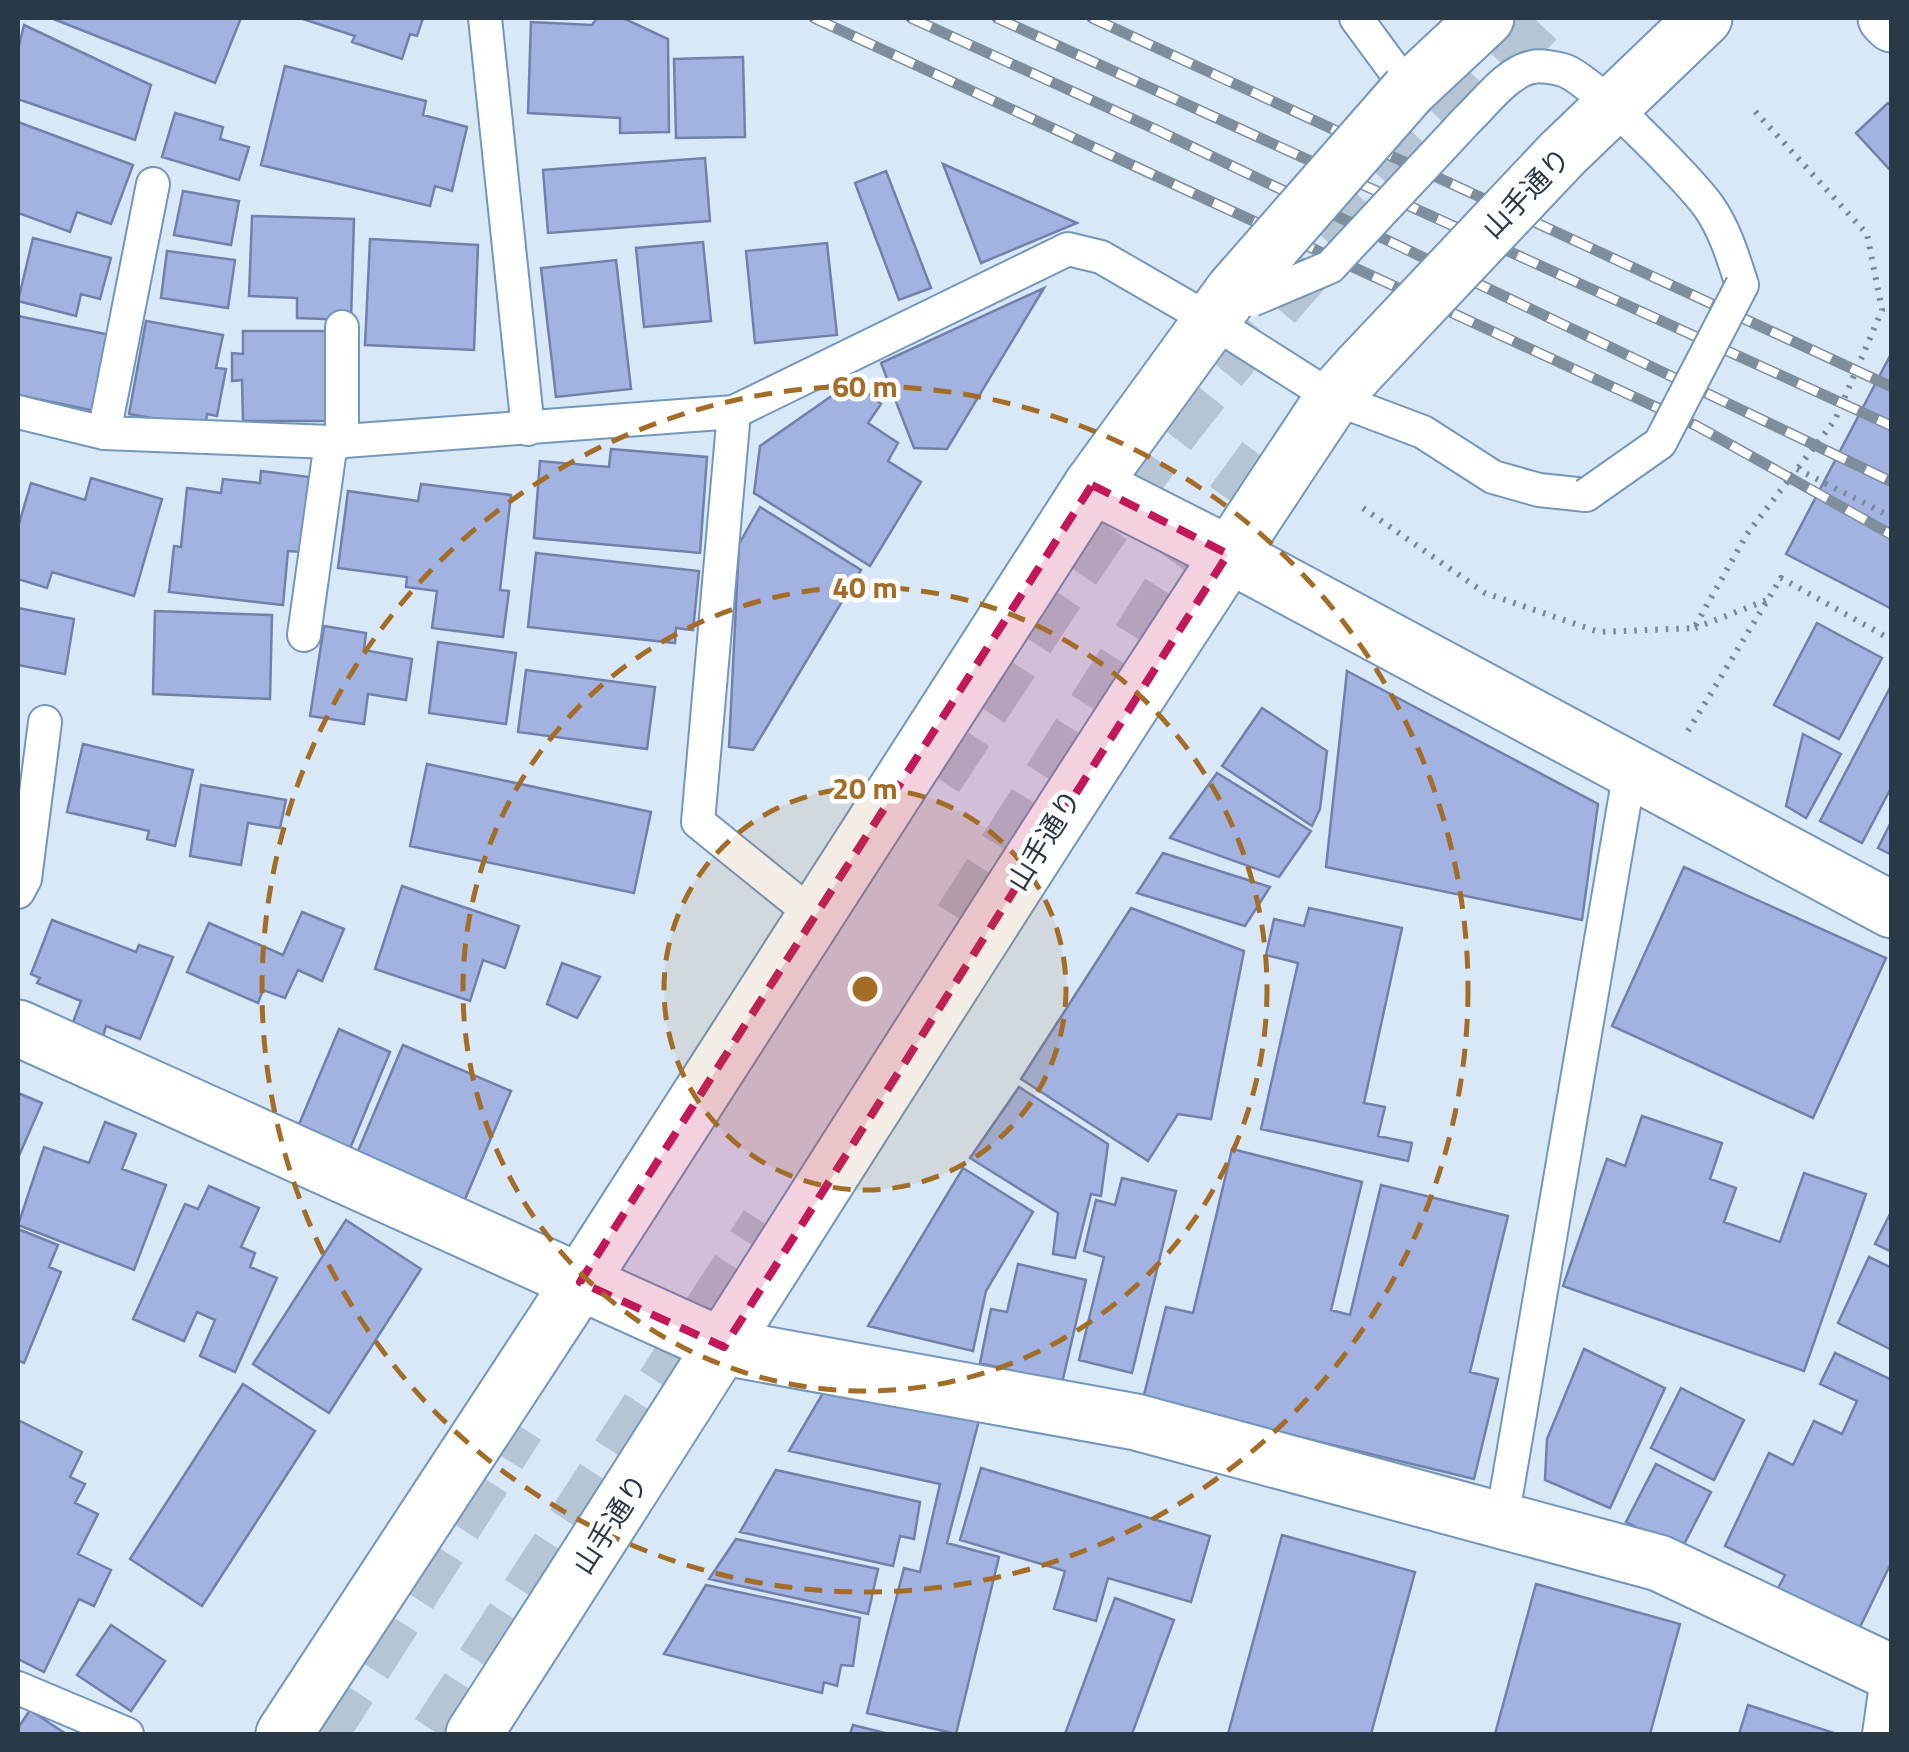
<svg xmlns="http://www.w3.org/2000/svg" width="1909" height="1752" viewBox="0 0 1909 1752" font-family="'Titillium Web','Noto Sans JP',sans-serif">
  <style>
    .building { fill: #a2b3e1; stroke: #7281ac; stroke-width: 2.5 }
    .lines { fill: none; stroke-linecap: round; stroke-linejoin: round }
    .motorway-tunnel { stroke: #b5c5d4; stroke-width: 55; stroke-dasharray: 55 28; stroke-linecap: butt }
    .service-casing { stroke: #7297bb; stroke-width: 36 }
    .minor-casing { stroke: #7297bb; stroke-width: 59 }
    .tertiary-casing { stroke: #7297bb; stroke-width: 59 }
    .primary-casing { stroke: #7297bb; stroke-width: 59 }
    .path { stroke: #798998; stroke-width: 6; stroke-dasharray: 2.5 8; stroke-linecap: butt }
    .service { stroke: #fff; stroke-width: 32 }
    .minor { stroke: #fff; stroke-width: 55 }
    .tertiary { stroke: #fff; stroke-width: 55 }
    .primary { stroke: #fff; stroke-width: 55 }
    .rail-casing { stroke: #7f8e9d; stroke-width: 11 }
    .rail { stroke: #fff; stroke-width: 8; stroke-dasharray: 22; stroke-linecap: butt }
    .service-bridge-casing { stroke: #7297bb; stroke-width: 36; stroke-linecap: butt }
    .primary-bridge-casing { stroke: #7297bb; stroke-width: 59; stroke-linecap: butt }
    .service-bridge { stroke: #fff; stroke-width: 32 }
    .primary-bridge { stroke: #fff; stroke-width: 55 }
    .marked { fill: #c2185b; fill-opacity: 0.2; stroke: #c2185b; stroke-width: 8; stroke-dasharray: 20 12; stroke-linejoin: round }
    .ring { fill: none; stroke: #a36d28; stroke-width: 5; stroke-dasharray: 18 12 }
    .labels { text-anchor: middle; stroke-width: 9; stroke-linejoin: round; paint-order: stroke }
    .street-label { font-size: 28px; fill: #2a3948; stroke: #fff }
    .centre { fill: #a36d28; stroke: #fff; stroke-width: 5 }
    .ring-label { font-size: 30px; text-anchor: middle; font-weight: bold; fill: #a36d28; stroke: #fff; stroke-width: 9; stroke-linejoin: round; paint-order: stroke }
  </style>
  <rect width="100%" height="100%" fill="#d8e8f7"/>
  <path class="building" d="M51 18H241L215 83Z
    M300 18H423L417 36 410 34 402 59 352 42 355 36Z
    M597 18H623L668 39 669 132 620 133V118L528 113 531 22 592 25Z
    M24 25 151 85 135 140 18 99V50Z
    M743 57 745 137 676 138 674 59Z
    M285 66 426 101 423 115 467 127 452 191 435 186 430 206 261 165Z
    M1888 103 1892 106V172L1856 133Z
    M175 113 223 127 220 139 249 147 239 180 162 157Z
    M18 122 133 165 111 224 77 212 70 232 18 213Z
    M705 158 710 221 548 233 543 170Z
    M943 164 1077 223 981 263Z
    M886 171 931 288 899 300 855 183Z
    M183 191 239 201 231 245 174 235Z
    M252 216 354 219 351 320 297 318V298L249 296Z
    M33 238 111 258 100 299 81 294 76 316 18 301Z
    M370 239 478 245 474 350 365 345Z
    M703 242 711 321 644 327 636 248Z
    M827 243 837 335 755 343 746 251Z
    M167 251 235 260 228 308 161 298Z
    M616 260 631 389 556 397 541 268Z
    M1044 288 947 449 914 448 881 363Z
    M18 316 110 335 95 411 18 395Z
    M146 321 223 335 216 368 226 369 217 416 207 414 205 428 129 414Z
    M243 331H328V421H243L242 380 232 381V353L243 354Z
    M1892 352V609L1786 554Z
    M853 381 881 404 868 423 898 443 888 461 921 482 870 566 754 493 760 446Z
    M611 449 707 457 700 553 534 538 540 461 609 467Z
    M261 471 309 477 301 552 288 551 283 605 169 592 174 546 181 547 187 488 221 493 223 479 260 483Z
    M91 478 162 499 134 596 52 572 47 588 18 579V527L31 483 85 500Z
    M421 484 511 495 500 590 509 591 503 637 432 628 437 591 406 587 407 577 338 568 348 491 418 501Z
    M760 507 861 570 753 750 729 747 739 544Z
    M536 553 699 571 693 630 676 628 675 643 528 627Z
    M18 608 74 619 65 674 18 665Z
    M155 611 272 615 270 699 153 694Z
    M1817 623 1882 658 1839 739 1774 705Z
    M324 626 366 633 364 650 412 659 406 700 368 694 364 724 310 716Z
    M438 642 516 653 506 724 429 713Z
    M526 670 655 687 647 749 518 732Z
    M1347 671 1598 804 1582 920 1326 867Z
    M1892 684V786L1862 843 1820 821Z
    M1262 708 1327 751 1320 809 1312 826 1222 766Z
    M1803 734 1841 754 1806 818 1786 806Z
    M83 744 193 770 175 846 147 839 149 831 67 812Z
    M427 764 651 812 634 893 410 846Z
    M1217 773 1311 831 1279 877 1170 838Z
    M201 785 286 800 280 828 248 823 241 865 190 856Z
    M1892 820V855L1878 848Z
    M1163 853 1270 887 1245 926 1137 893Z
    M1684 867 1886 958 1813 1118 1612 1026Z
    M402 886 519 926 505 968 483 960 470 1001 375 969Z
    M1131 908 1244 951 1211 1119 1178 1114 1148 1161 1021 1079Z
    M1309 908 1402 928 1364 1103 1385 1107 1378 1136 1412 1143 1408 1161 1261 1129 1298 963 1266 955 1274 919 1304 926Z
    M302 912 344 929 322 981 298 970 285 998 263 990 258 1003 187 972 209 923 283 955Z
    M52 920 136 952 139 945 173 957 140 1039 106 1026 103 1037 72 1025 81 1001 37 983 40 978 31 974Z
    M562 963 600 977 577 1018 547 1004Z
    M339 1029 390 1052 349 1151 297 1129Z
    M403 1045 511 1091 460 1211 352 1165Z
    M1019 1087 1108 1144 1101 1196 1091 1194 1075 1258 1053 1254 1058 1213 970 1158Z
    M18 1093 42 1103 18 1158Z
    M1642 1116 1722 1143 1710 1179 1736 1188 1724 1222 1780 1242 1804 1173 1866 1194 1804 1371 1563 1286 1607 1159 1625 1166Z
    M105 1122 136 1134 122 1169 166 1185 134 1270 18 1225 44 1147 89 1163Z
    M1232 1149 1362 1182 1331 1310 1350 1315 1381 1185 1508 1216 1470 1372 1498 1379 1474 1479 1143 1399 1166 1307 1193 1313Z
    M963 1168 1033 1212 986 1291 973 1351 868 1326Z
    M1122 1178 1176 1191 1132 1373 1079 1360 1104 1257 1084 1251 1096 1200 1115 1205Z
    M209 1186 259 1208 241 1247 255 1253 250 1267 277 1278 235 1372 200 1356 215 1320 197 1312 184 1341 133 1319 185 1204 198 1209Z
    M1892 1210V1252L1875 1244Z
    M346 1220 421 1269 329 1413 253 1364Z
    M18 1229 58 1245 49 1267 61 1272 24 1363 18 1360Z
    M1869 1257 1892 1268V1350L1838 1323Z
    M1018 1264 1086 1280 1062 1383 980 1363 991 1309 1007 1312Z
    M1584 1349 1665 1388 1610 1508 1545 1480 1547 1439Z
    M1835 1353 1892 1380V1561L1859 1629 1777 1590 1785 1575 1725 1546 1769 1453 1793 1465 1814 1421 1842 1434 1857 1401 1820 1384Z
    M833 1376 983 1405 947 1543 999 1557 956 1734 867 1713 904 1568 920 1572 940 1484 789 1451Z
    M243 1384 315 1431 202 1606 130 1559Z
    M1681 1388 1744 1420 1714 1480 1651 1448Z
    M18 1420 82 1452 70 1477 85 1484 75 1503 98 1514 78 1554 111 1570 94 1606 79 1599 44 1672 18 1659Z
    M1656 1464 1711 1492 1681 1550 1626 1522Z
    M981 1468 1210 1536 1191 1602 1108 1578 1096 1621 1054 1609 1065 1571 960 1540Z
    M776 1470 920 1502 914 1539 900 1536 893 1566 740 1532Z
    M1282 1535 1415 1572 1371 1734H1228Z
    M736 1539 878 1569 868 1614 709 1579Z
    M1536 1584 1680 1624 1650 1734H1495Z
    M706 1585 860 1618 853 1666 841 1665 837 1686 824 1682 822 1693 664 1654Z
    M1115 1598 1174 1620 1132 1734H1065Z
    M111 1625 165 1661 131 1711 77 1675Z
    M1748 1705 1834 1733 1833 1734H1739Z
    M30 1710 66 1734H18V1728Z
    M853 1725 889 1734H850Z"/>
  <g class="lines">
    <path class="motorway-tunnel" d="M936 777C1017 655 1095 530 1184 414 1293 274 1419 147 1539 18
      M961 920 1180 575 1274 445
      M320 1734 518 1425
      M438 1734 767 1225"/>
    <g class="service-casing">
      <path id="service" d="M485 18 528 429
        M1356 18 1409 90
        M1467 120C1485 103 1508 71 1533 67 1540 65 1556 68 1563 70 1589 77 1691 181 1709 207 1725 230 1733 257 1742 285
        M342 327V442
        M18 412 104 433 331 442 734 412 1068 249 1101 257 1210 320 1333 398 1423 432 1493 477 1539 490 1586 495
        M734 412 698 822 813 915
        M104 433 153 184
        M304 635 331 442
        M18 892 25 879 45 722
        M1502 1519 1630 770
        M18 1688 127 1734
        M1879 1734 1888 1671"/>
    </g>
    <g class="minor-casing">
      <path id="minor" d="M1886 18 1892 24
        M18 1028 724 1347 1136 1422 1659 1563 1892 1673"/>
    </g>
    <g class="tertiary-casing">
      <path id="tertiary" d="M1092 485 1228 554 1892 910"/>
    </g>
    <g class="primary-casing">
      <path id="primary" d="M1409 90 1486 18
        M1562 154 1704 18
        M284 1734 580 1282 1092 485 1233 291
        M474 1734C761 1289 1039 839 1333 398L1360 368"/>
    </g>
    <path class="path" d="M1797 469 1892 517
      M1363 508 1485 593 1599 632 1694 628 1747 534 1835 420 1882 310 1867 234 1753 109
      M1695 628 1767 600
      M1688 731 1781 578 1892 640"/>
    <use href="#service" class="service"/>
    <use href="#minor" class="minor"/>
    <use href="#tertiary" class="tertiary"/>
    <use href="#primary" class="primary"/>
    <g class="rail-casing">
      <path id="rail" d="M814 18 1697 426 1892 535
        M911 18 1157 130 1892 482
        M997 18 1892 426
        M1092 18 1892 387"/>
    </g>
    <use href="#rail" class="rail"/>
    <g class="service-bridge-casing">
      <path id="service-bridge" d="M1252 300 1330 267 1467 120
        M1586 495 1660 443 1742 285"/>
    </g>
    <g class="primary-bridge-casing">
      <path id="primary-bridge" d="M1233 291 1409 90
        M1360 368 1562 154"/>
    </g>
    <use href="#service-bridge" class="service-bridge"/>
    <use href="#primary-bridge" class="primary-bridge"/>
  </g>
  <path class="marked" d="M1092 485 1228 554 724 1347 580 1282Z"/>
  <circle cx="865" cy="989" r="201" fill="#a36d28" fill-opacity=".12"/>
  <g class="ring">
    <circle cx="865" cy="989" r="201"/>
    <circle cx="865" cy="989" r="402"/>
    <circle cx="865" cy="989" r="603"/>
  </g>
  <g class="labels">
    <g class="street-label">
      <text transform="translate(1526 193) rotate(-46)" y="10">山手通り</text>
      <text transform="translate(1044 840) rotate(-58)" y="10">山手通り</text>
      <text transform="translate(610 1524) rotate(-57)" y="10">山手通り</text>
    </g>
  </g>
  <circle cx="865" cy="989" r="15" class="centre"/>
  <g class="ring-label">
    <text x="865" y="397">60 m</text>
    <text x="865" y="598">40 m</text>
    <text x="865" y="799">20 m</text>
  </g>
  <rect width="1909" height="1752" fill="none" stroke="#2a3948" stroke-width="40"/>
</svg>
